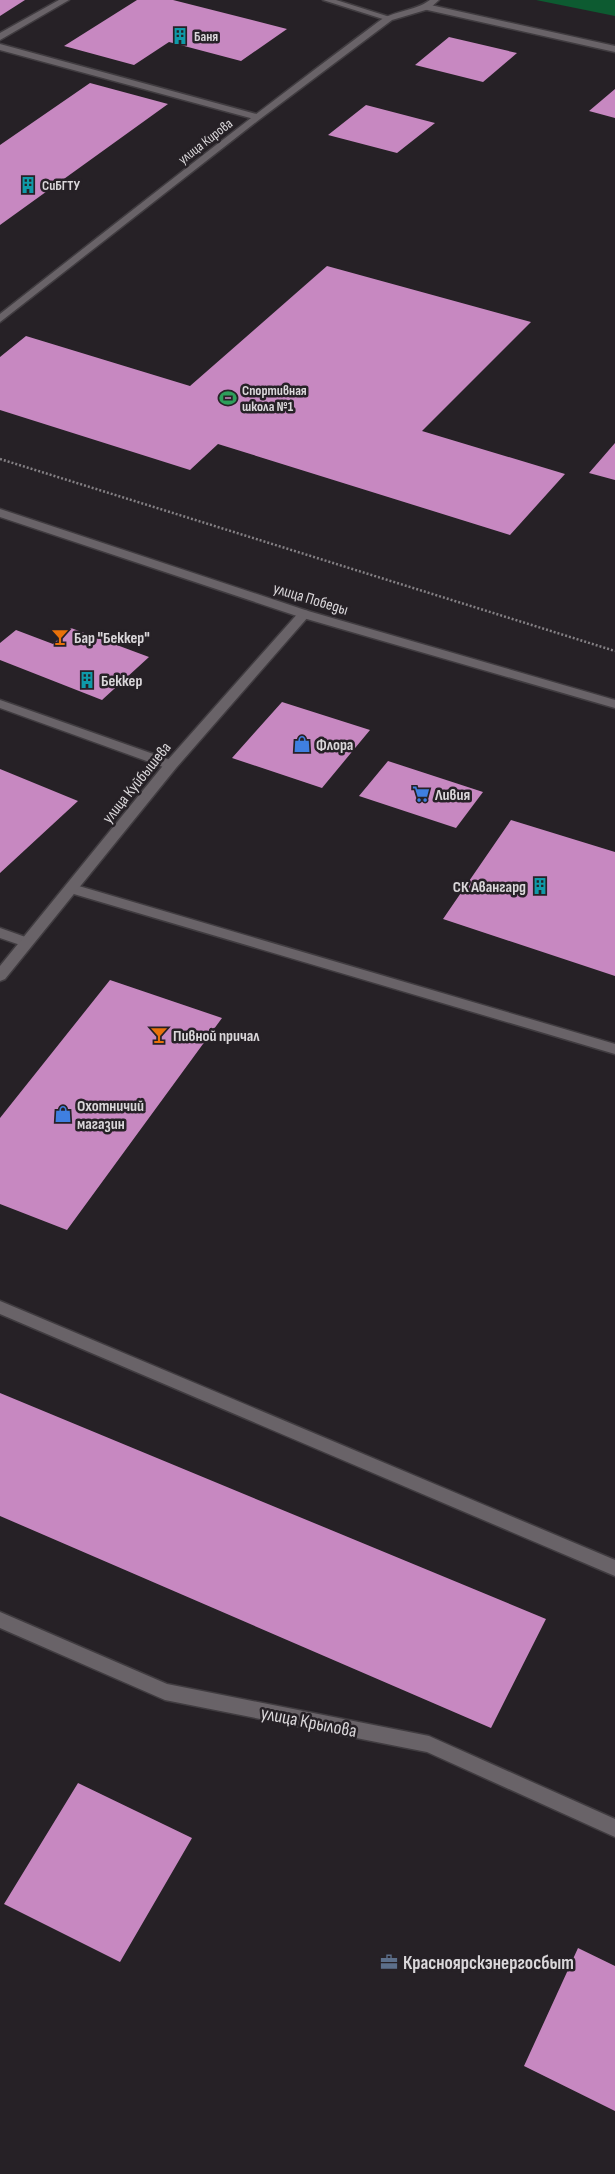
<svg xmlns="http://www.w3.org/2000/svg" width="615" height="2174" viewBox="0 0 615 2174" font-family="'Sofia Sans Condensed',sans-serif">
  <style>
    .green { fill: #0d5b31 }
    .building { fill: #c788c1 }
    .lines { fill: none; stroke-linecap: round; stroke-linejoin: round }
    .lane-casing { stroke: #403c40; stroke-width: 3 }
    .street-casing { stroke: #403c40; stroke-width: 3 }
    .secondary-casing { stroke: #403c40; stroke-width: 3 }
    .path { stroke: #848084; stroke-width: 2.5; stroke-dasharray: 2 2; stroke-linecap: butt }
    .lane { fill: #696368; fill-rule: evenodd }
    .street { fill: #696368; fill-rule: evenodd }
    .secondary { fill: #696368; fill-rule: evenodd }
    .labels { text-anchor: middle; stroke-width: 5; stroke-linejoin: round; paint-order: stroke }
    .far-poi-label { font-size: 14px; font-weight: bold; fill: #dad7da; stroke: #262126; text-anchor: start }
    .far-street-label { font-size: 14px; fill: #dad7da; stroke: #262126 }
    .street-label { font-size: 16px; fill: #dad7da; stroke: #262126 }
    .poi-label { font-size: 16px; font-weight: bold; fill: #dad7da; stroke: #262126; text-anchor: start }
    .near-street-label { font-size: 19px; fill: #dad7da; stroke: #262126 }
    .near-poi-label { font-size: 19px; font-weight: bold; fill: #dad7da; stroke: #262126; text-anchor: start }
  </style>
  <rect width="100%" height="100%" fill="#262126"/>
  <path class="green" d="M536 0H615V16Z"/>
  <path class="building" d="M0 0H25L0 16Z
    M137 0H173L287 29 241 61 169 42 134 65 64 46Z
    M449 37 517 53 483 82 415 65Z
    M90 83 168 104 0 225V145Z
    M615 89V118L589 111Z
    M366 105 435 123 397 153 328 135Z
    M327 266 531 322 422 431 565 474 510 535 218 444 190 470 0 410V357L26 336 190 386Z
    M615 443V480L589 473Z
    M71 628 149 657 102 700 0 660V643L16 630 53 644Z
    M282 702 370 730 322 788 232 758Z
    M388 761 483 792 456 828 359 796Z
    M0 769 78 801 0 873Z
    M511 820 615 852V976L443 919Z
    M110 980 222 1018 67 1230 0 1204V1118Z
    M0 1393 546 1619 491 1728 0 1516Z
    M78 1783 192 1838 120 1962 4 1904Z
    M578 1948 615 1966V2111L524 2066Z"/>
  <g class="lines">
    <g class="lane-casing">
      <path id="lane" d="M59 0H69L0 40V33Z
        M323 0H336L393 18 386 20Z
        M426 4 615 46V52L423 9V5Z
        M0 44 260 115 262 117 254 119 0 50Z
        M0 700 176 762 178 765 171 769 166 768 0 708Z
        M72 884 615 1044V1054L67 892 65 889Z
        M0 928 31 939 33 942 26 947 0 938Z
        M0 1301 615 1560V1576L0 1314Z"/>
    </g>
    <g class="street-casing">
      <path id="street" d="M430 0H439L429 9 392 20 260 119 0 322V314C125 216 250 117 378 22 393 10 414 12 430 0Z
        M304 610 308 611 310 614 308 617 176 768 5 979 0 981V966L166 762 300 611Z
        M0 1612 167 1684 429 1736 615 1819V1837L427 1752 165 1700 0 1628Z"/>
    </g>
    <g class="secondary-casing">
      <path id="secondary" d="M0 509 308 611 615 700V708L300 617 0 517Z"/>
    </g>
    <path class="path" d="M0 459 615 651"/>
    <use href="#lane" class="lane"/>
    <use href="#street" class="street"/>
    <use href="#secondary" class="secondary"/>
  </g>
  <defs>
    <g id="building-bare" transform="scale(1.35)"><path d="M-4-6H4V6H1V3H-1V6H-4ZM-2.5-4.3h1.7v1.8h-1.7ZM.8-4.3h1.7v1.8H.8ZM-2.5-1h1.7V.8h-1.7ZM.8-1h1.7V.8H.8Z" fill="#0f9aa8" stroke="#262126" stroke-width="2.5" paint-order="stroke"/></g>
    <g id="stadium-bare" transform="scale(1.35)"><path d="M0-5a6.5 5 0 1 0 0 10a6.5 5 0 1 0 0-10ZM-3.5-1.8h7v3.6h-7Z" fill="#2e9e5b" stroke="#262126" stroke-width="2.5" paint-order="stroke"/></g>
    <g id="bar-bare" transform="scale(1.35)"><path d="M-6-5H6L.8 .8V4.5H3.5V6h-7V4.5H-.8V.8Z" fill="#e8710a" stroke="#262126" stroke-width="2.5" paint-order="stroke"/></g>
    <g id="shop-bare" transform="scale(1.35)"><path d="M-5-2.5h2.3a2.7 3.5 0 0 1 5.4 0H5L5.5 6h-11ZM-1.5-2.5h3a1.5 2.3 0 0 0-3 0Z" fill="#3f7fe0" stroke="#262126" stroke-width="2.5" paint-order="stroke"/></g>
    <g id="supermarket-bare" transform="scale(1.35)"><path d="M-6-5.5h2.5l.6 2H6L4.5 2H-2.5L-4.4-4H-6ZM-1.5 3.2a1.3 1.3 0 1 0 .1 0ZM3 3.2a1.3 1.3 0 1 0 .1 0Z" fill="#3f7fe0" stroke="#262126" stroke-width="2.5" paint-order="stroke"/></g>
    <g id="office-bare" transform="scale(1.35)"><path d="M-6-3h4V-5.5h4V-3h4V5H-6ZM-1-4.5V-3h2v-1.5ZM-6 0V1H6V0Z" fill="#5c6f8a" stroke="#262126" stroke-width="2.5" paint-order="stroke"/></g>
  </defs>
  <g fill-rule="evenodd">
    <use href="#building-bare" x="180" y="36"/>
    <use href="#building-bare" x="28" y="185"/>
    <use href="#stadium-bare" x="228" y="398"/>
    <use href="#bar-bare" x="60" y="637"/>
    <use href="#building-bare" x="87" y="680"/>
    <use href="#shop-bare" x="302" y="744"/>
    <use href="#supermarket-bare" x="421" y="794"/>
    <use href="#building-bare" x="540" y="886"/>
    <use href="#bar-bare" x="159" y="1035"/>
    <use href="#shop-bare" x="63" y="1114"/>
    <use href="#office-bare" x="389" y="1962"/>
  </g>
  <g class="labels">
    <g class="far-poi-label">
      <text x="194" y="41">Баня</text>
      <text x="42" y="190">СиБГТУ</text>
      <text x="242" y="395">Спортивная<tspan x="242" dy="16">школа №1</tspan></text>
    </g>
    <g class="far-street-label">
      <text transform="translate(205 141) rotate(-38)" y="5">улица Кирова</text>
    </g>
    <g class="street-label">
      <text transform="translate(311 598) rotate(17)" y="6">улица Победы</text>
      <text transform="translate(136 782) rotate(-51)" y="6">улица Куйбышева</text>
    </g>
    <g class="poi-label">
      <text x="74" y="643">Бар "Беккер"</text>
      <text x="101" y="686">Беккер</text>
      <text x="316" y="750">Флора</text>
      <text x="435" y="800">Ливия</text>
      <text x="526" y="892" text-anchor="end">СК Авангард</text>
      <text x="173" y="1041">Пивной причал</text>
      <text x="77" y="1111">Охотничий<tspan x="77" dy="18">магазин</tspan></text>
    </g>
    <g class="near-street-label">
      <text transform="translate(309 1721) rotate(11)" y="7">улица Крылова</text>
    </g>
    <g class="near-poi-label">
      <text x="403" y="1969">Красноярскэнергосбыт</text>
    </g>
  </g>
</svg>
